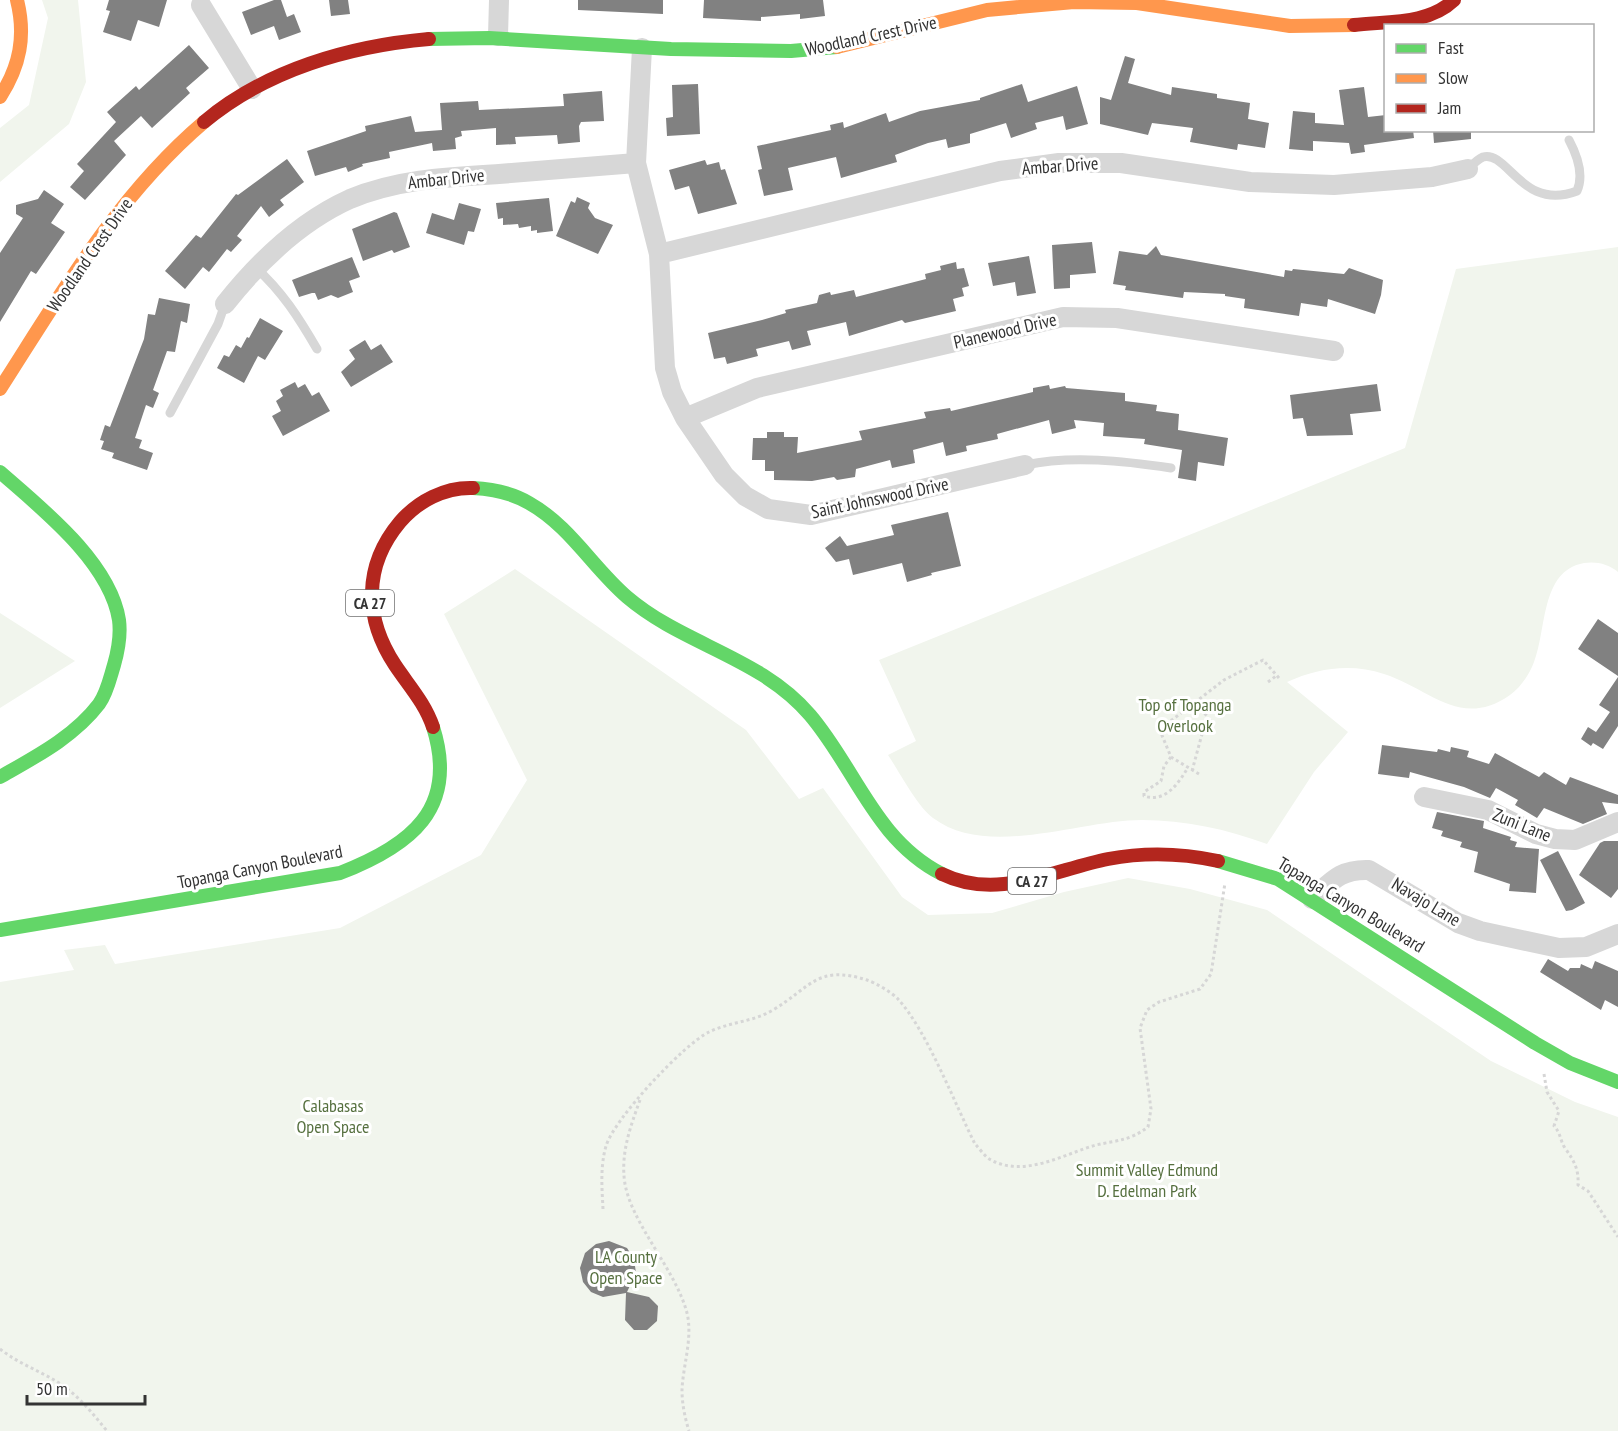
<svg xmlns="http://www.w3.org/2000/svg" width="1618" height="1431" viewBox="0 0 1618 1431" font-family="'PT Sans Narrow',sans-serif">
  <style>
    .green { fill: #f1f5ed }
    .building { fill: #818181 }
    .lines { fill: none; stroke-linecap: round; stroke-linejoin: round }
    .path { stroke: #d6d6d6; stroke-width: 3; stroke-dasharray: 3 3; stroke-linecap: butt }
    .lane { stroke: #d7d7d7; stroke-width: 9 }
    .street { stroke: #d7d7d7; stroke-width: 20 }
    .fast { stroke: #63d668; stroke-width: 14 }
    .slow { stroke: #ff974d; stroke-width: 14 }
    .jam { stroke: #b3261e; stroke-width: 14 }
    .labels { text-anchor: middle; stroke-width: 6; stroke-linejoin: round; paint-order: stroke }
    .shield { fill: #fff; stroke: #707070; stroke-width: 1.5 }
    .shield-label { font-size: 16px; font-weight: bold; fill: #333 }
    .street-label { font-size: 18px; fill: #333; stroke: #fff }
    .park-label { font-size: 18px; fill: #56703f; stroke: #fff }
  </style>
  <rect width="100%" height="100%" fill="#fff"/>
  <path class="green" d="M42 0H78L86 82 69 124 0 182V128L29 105 48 18Z
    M1618 247V572C1609 564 1596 561 1584 563 1540 571 1547 630 1534 662 1529 675 1521 687 1510 695 1460 730 1429 688 1384 674 1351 663 1318 668 1287 682L1348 732 1314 772 1267 844C1226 829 1185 820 1142 820 1079 820 988 859 933 818 917 806 900 773 888 755L916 741 879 660 1405 448 1456 269Z
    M515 569 746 730 799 799 823 788 902 897 928 915 992 913 1064 892 1128 878 1190 889 1267 910 1491 1061 1575 1102 1618 1117V1431H0V982L74 970 64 950 105 945 115 964 340 928 481 855 527 780 444 614Z
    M0 613 75 661 0 708Z"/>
  <path class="building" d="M109 0H167L159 27 138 20 131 41 103 32 110 11 106 10Z
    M274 0H281L287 17 294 14 301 32 279 40 274 26 251 35 242 12Z
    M329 0H348L350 14 331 16Z
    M578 0H663V14L578 10Z
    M704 0H823L825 16 800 19V14L761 17V21L703 18Z
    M189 45 209 68 186 88 190 93 152 128 141 116 114 141 126 155 85 200 70 187 84 171 77 164 116 122 107 112 136 86 139 90Z
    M1125 56 1135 59 1128 83 1171 95 1172 87 1217 94V98L1250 103 1248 119 1269 123 1265 148 1238 144 1237 150 1190 142 1193 128 1185 127 1152 123 1148 135 1100 124V97L1111 100Z
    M698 84 700 134 667 136 666 118 673 117 672 85Z
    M1022 84 1028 102 1077 86 1088 124 1066 130 1063 116 1035 123 1037 129 1011 138 1006 123 970 134V143L948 148 946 139 928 143 895 155 897 162 841 178 836 157 788 168 793 190 764 196 758 170 762 169 757 146 831 130 830 125 843 122 844 128 886 113 889 122 920 111 980 100V98Z
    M1364 87 1368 117 1386 115V130H1413L1414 138 1364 145 1365 152 1351 154 1349 143 1313 141V151L1289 149 1293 111 1315 113V123L1344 125 1339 90Z
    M602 91 604 121 581 122 579 126 580 142 558 144 557 135 515 137 516 144 496 145V128L461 131 462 136 455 138 456 149 433 151 432 143 389 152 390 158 362 164 363 166 348 172 346 167 315 176 307 151 366 131 365 126 411 116 415 132 442 130 440 103 478 101 479 110 564 106 563 94Z
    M1433 130H1471V139L1434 143Z
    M287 159 304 182 280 200 284 205 269 217 261 206 237 236 242 240 231 252 227 249 209 272 203 267 185 289 165 271 196 235 201 238 236 194 238 195Z
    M705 160 707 165 719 162 721 170 725 169 737 204 698 214 689 186 675 190 669 170Z
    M44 190 64 204 51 223 65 232 36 274 31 271 0 322V253L23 218 16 214V205L38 199Z
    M577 197 590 203 588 208 595 218 613 225 598 254 556 236 571 201 575 203Z
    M549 198 553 231 537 233V230L531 231V226L519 228 518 224 503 225V218L498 219 496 203Z
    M459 203 481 209 474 232 468 231 464 245 426 233 432 213 454 220Z
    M394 212 397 213 410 247 394 253 392 250 363 261 352 229Z
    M1092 242 1096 273 1070 275V288L1054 289 1052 245Z
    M1156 246 1161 255 1284 277 1285 270 1292 271 1293 269 1344 274 1349 268 1383 280 1381 295 1375 314 1328 299 1327 307 1301 303 1299 316 1244 308 1245 299 1225 296V294L1184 292 1183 298 1125 290 1126 286 1113 284 1119 251 1147 255Z
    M1029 256 1036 293 1017 296 1015 282 993 286 988 263Z
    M352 257 360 277 349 281 353 292 338 298 331 295 318 300 315 293H312L299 297 292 280Z
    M956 262 957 269 964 268 969 286 962 288 964 296 953 299 956 311 905 323 902 320 849 336 846 322 807 331 811 345 792 350 789 341 756 349 758 356 727 364 725 357 714 359 708 333 762 320 786 313 785 310 817 303 819 295 830 292 831 295 854 290 856 297 926 279 925 274 941 270 940 266Z
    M159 298 190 304 187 323 181 321 175 352 167 351 153 390 159 393 153 408 146 405 135 438 142 440 139 448 153 453 147 470 112 458 114 453 101 449 104 441 100 440 105 425 110 427 144 339 148 314 155 315Z
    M260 318 283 331 265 360 258 356 244 383 217 368 224 355 229 357 236 345 241 348 247 337 249 338Z
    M365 340 371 350 381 344 393 362 351 387 341 372 355 359 349 350Z
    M295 382 298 388 305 384 312 396 319 392 330 411 283 436 272 416 281 411 276 401 283 396 280 390Z
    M1377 384 1381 411 1350 414 1353 435 1307 436 1303 418 1293 419 1290 395Z
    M1049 385 1050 389 1065 386 1066 388 1125 393V401L1157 405 1156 411 1179 414 1178 430 1228 438 1224 466 1198 462 1196 481 1178 478 1182 450 1144 444 1145 439 1103 436 1104 423 1074 420 1076 428 1052 434 1049 420 997 434 998 439 966 446 967 451 946 456 943 442 913 450 915 463 892 468 890 460 856 469 855 477 837 480 834 477 812 481 774 480V471H765V460H752L753 438H767V432H784V437H798L797 453 862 440 859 431 926 418 924 412 950 408 951 411 1033 392V388Z
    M948 512 961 566 931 573 932 575 907 582 902 563 853 575 849 559 836 562 825 548 840 536 847 546 894 535 891 525Z
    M1598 619 1618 633V676L1578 649Z
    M1618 677V726L1603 749 1593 743 1591 746 1581 739 1588 727 1596 732 1610 712 1599 705Z
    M1382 745 1437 752 1438 749 1450 752 1451 747 1469 751 1467 757 1489 764 1495 753 1539 777 1544 772 1566 785 1570 777 1618 795V804L1602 802 1607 814 1583 824 1544 808 1537 818 1515 805 1518 800 1496 788 1490 798 1464 787 1410 772 1409 778 1378 774Z
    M1437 812 1484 821 1483 828 1511 837 1510 840 1517 842 1515 847 1539 849 1536 893 1509 891 1510 884 1474 872 1478 852 1460 847 1462 842 1441 836 1443 831 1432 828Z
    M1604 841H1618V889L1611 898 1579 875 1600 843Z
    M1558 851 1585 903 1572 910 1566 911 1540 860Z
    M1548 959 1568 971 1570 968H1580L1581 964 1592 969 1595 961 1618 971V1007L1605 1000 1601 1010 1540 972Z
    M609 1241 627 1248 634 1259 636 1273 627 1292 649 1297 658 1306 657 1321 647 1330H634L625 1320 626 1293 603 1297 591 1292 583 1282 580 1268 585 1253 596 1244Z"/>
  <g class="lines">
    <path class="path" d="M1268 682 1276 676
      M1171 757 1164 766 1161 781 1144 792V796C1165 803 1178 784 1187 769
      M1192 771 1202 734 1210 720 1202 710 1213 698
      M1199 774 1171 757 1161 733V724L1172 720 1224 680 1263 660 1279 678
      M1544 1074 1547 1092 1559 1111 1554 1126C1561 1133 1560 1141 1565 1148 1574 1161 1579 1169 1578 1185L1588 1191 1618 1237
      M640 1100C631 1125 622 1149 624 1176 627 1220 675 1267 687 1313 693 1338 683 1365 682 1390 682 1404 685 1418 689 1431
      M603 1209C602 1188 600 1167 606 1146 614 1119 684 1044 709 1032 729 1022 753 1022 773 1010 810 988 817 964 867 980 876 983 891 992 898 999 927 1031 954 1102 975 1144 980 1149 985 1157 991 1160 1025 1178 1064 1154 1096 1145 1118 1140 1129 1141 1148 1127L1151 1109 1140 1028 1147 1010 1159 1002 1200 989 1211 974 1225 883
      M0 1349C20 1365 44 1372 65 1387 81 1399 94 1415 107 1431"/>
    <path class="lane" d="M1468 169C1472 165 1478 159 1483 157 1508 150 1522 212 1577 191 1584 175 1577 155 1569 140
      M255 267C282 291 299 318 317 349
      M170 413 218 324 225 304
      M1025 465C1072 455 1124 461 1171 468"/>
    <path class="street" d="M201 5 252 89
      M498 36 499 0
      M642 48 636 163 659 254 665 368 672 392 685 418 724 475 745 496 768 509 811 515 1025 465
      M659 254 1000 171 1059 163H1121L1250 182 1334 185 1432 177 1468 169
      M225 304C259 261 299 222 350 199 398 179 448 177 499 174 544 170 590 167 636 163
      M685 418 757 388 1063 317 1117 318 1334 351
      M1424 797 1488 810 1536 834 1555 839 1575 840 1618 822
      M1312 899C1332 881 1340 869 1369 870L1458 923 1480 931 1559 948 1586 947 1618 934"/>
    <path class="fast" d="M429 39 489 38 671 49 791 51 837 47
      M0 472C41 508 110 562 119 620 121 635 118 651 114 665 110 678 107 693 99 704 74 737 35 757 0 777
      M473 488C493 489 512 493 529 503 570 526 593 568 627 597 683 645 761 657 810 715 856 769 875 840 942 874
      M1218 861 1278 879 1535 1043 1570 1063 1618 1082
      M0 930 340 873C410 846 459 809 433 727"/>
    <path class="slow" d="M837 47 987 10 1074 2 1137 3 1290 26 1354 25
      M0 97C20 66 26 36 17 0
      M0 389C61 294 117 196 204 122"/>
    <path class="jam" d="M1354 25C1387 21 1428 25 1454 0
      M204 122C266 70 349 46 429 39
      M433 727C425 703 409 686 395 665 364 618 363 566 400 522 418 501 445 487 473 488
      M942 874C997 901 1053 870 1108 859 1145 852 1181 853 1218 861"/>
  </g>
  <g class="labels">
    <g class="shield">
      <rect x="346" y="590" width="48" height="26" rx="4.5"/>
      <rect x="1008" y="868" width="48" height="26" rx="4.5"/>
    </g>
    <g class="shield-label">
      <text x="370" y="609">CA 27</text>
      <text x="1032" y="887">CA 27</text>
    </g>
    <g class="street-label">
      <text transform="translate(871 36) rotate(-12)" y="6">Woodland Crest Drive</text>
      <text transform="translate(1060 166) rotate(-4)" y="6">Ambar Drive</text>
      <text transform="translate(446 179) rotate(-6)" y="6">Ambar Drive</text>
      <text transform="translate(90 255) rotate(-55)" y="6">Woodland Crest Drive</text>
      <text transform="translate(1005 331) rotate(-13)" y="6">Planewood Drive</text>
      <text transform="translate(880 498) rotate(-12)" y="6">Saint Johnswood Drive</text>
      <text transform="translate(1522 825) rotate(22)" y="6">Zuni Lane</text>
      <text transform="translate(260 867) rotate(-11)" y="6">Topanga Canyon Boulevard</text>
      <text transform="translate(1426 902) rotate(31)" y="6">Navajo Lane</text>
      <text transform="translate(1351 905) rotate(31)" y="6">Topanga Canyon Boulevard</text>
    </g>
    <g class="park-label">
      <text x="1185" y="711">Top of Topanga<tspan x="1185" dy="21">Overlook</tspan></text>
      <text x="333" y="1112">Calabasas<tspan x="333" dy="21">Open Space</tspan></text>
      <text x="1147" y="1176">Summit Valley Edmund<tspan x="1147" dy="21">D. Edelman Park</tspan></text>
      <text x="626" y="1263">LA County<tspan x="626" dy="21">Open Space</tspan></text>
    </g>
  </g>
  <rect x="1384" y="24" width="210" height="108" fill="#ffffff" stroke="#adadad" stroke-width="1.5"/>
  <rect x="1396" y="44" width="30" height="9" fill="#63d668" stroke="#adadad" stroke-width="1.5"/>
  <text x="1438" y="54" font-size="18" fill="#333333">Fast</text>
  <rect x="1396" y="74" width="30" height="9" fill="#ff974d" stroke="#adadad" stroke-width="1.5"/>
  <text x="1438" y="84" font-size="18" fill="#333333">Slow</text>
  <rect x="1396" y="104" width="30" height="9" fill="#b3261e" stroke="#adadad" stroke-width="1.5"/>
  <text x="1438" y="114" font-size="18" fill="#333333">Jam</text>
  <path d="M27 1395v9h118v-9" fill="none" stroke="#333333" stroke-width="3"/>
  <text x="36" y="1395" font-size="18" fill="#333333" stroke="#ffffff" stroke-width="4.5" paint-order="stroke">50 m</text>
</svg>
